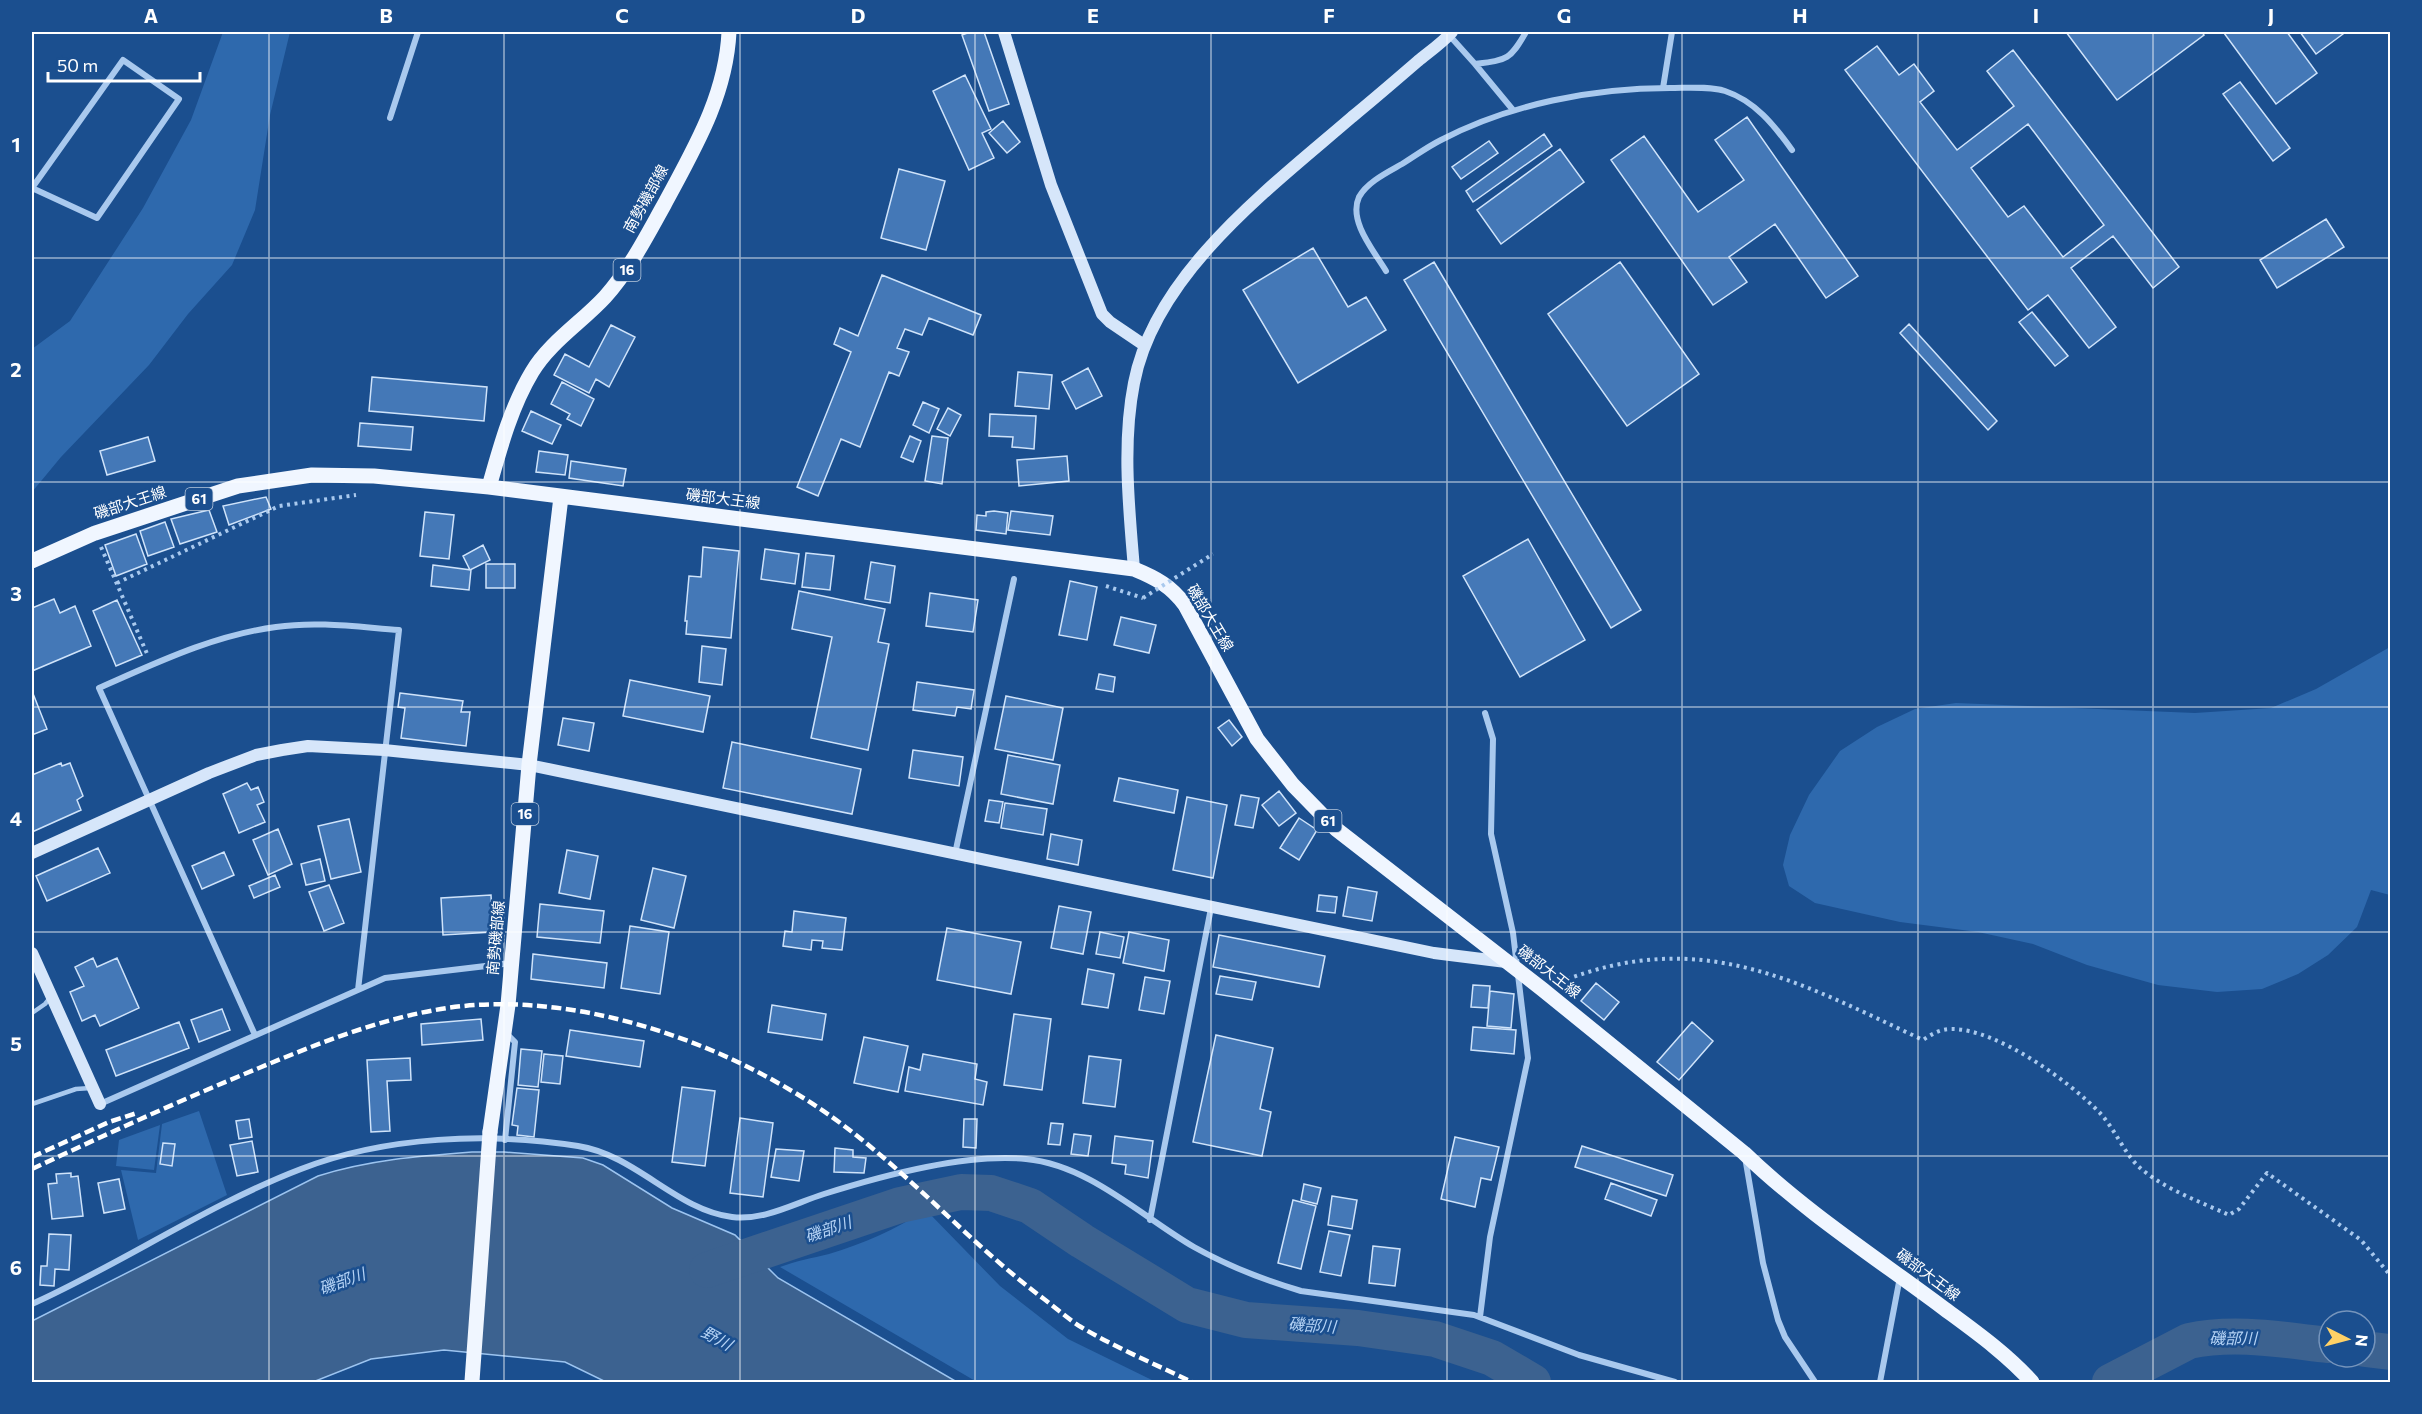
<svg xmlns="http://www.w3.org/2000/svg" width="2422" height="1414" viewBox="0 0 2422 1414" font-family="Commissioner,'Noto Sans JP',sans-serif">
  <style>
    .green { fill: #2e69ad }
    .water { fill: #3c6290; stroke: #9cc4f0; stroke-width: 1.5 }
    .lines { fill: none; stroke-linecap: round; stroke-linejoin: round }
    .river { stroke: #3c6290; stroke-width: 36 }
    .building { fill: #4478b7; stroke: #cfe3fa; stroke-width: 1.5; fill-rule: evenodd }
    .path { stroke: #a9c9ee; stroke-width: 4; stroke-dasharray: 3 4.5; stroke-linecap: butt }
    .lane { stroke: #a9c9ee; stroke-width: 4.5 }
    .street { stroke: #a9c9ee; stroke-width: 6 }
    .secondary { stroke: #d6e6fa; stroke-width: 12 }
    .primary { stroke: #f0f6ff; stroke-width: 15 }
    .rail { stroke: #fff; stroke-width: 4.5; stroke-dasharray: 10 4.5; stroke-linecap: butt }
    .path-bridge { stroke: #a9c9ee; stroke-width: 4; stroke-dasharray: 3 4.5; stroke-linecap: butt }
    .primary-bridge { stroke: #f0f6ff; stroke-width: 15 }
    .grid { fill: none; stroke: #fff; stroke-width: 1.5; stroke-opacity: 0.55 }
    .labels { text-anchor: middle; stroke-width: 5; stroke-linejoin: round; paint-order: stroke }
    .shield { fill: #1b4f8f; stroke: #bbcadd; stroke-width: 1.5 }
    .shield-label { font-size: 14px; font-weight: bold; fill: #fff }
    .street-label { font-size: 15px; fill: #fff; stroke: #1b4f8f }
    .water-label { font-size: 16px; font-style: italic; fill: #b5d3f5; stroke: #1b4f8f }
    .neatline { fill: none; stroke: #fff; stroke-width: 2 }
    .grid-label { font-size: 20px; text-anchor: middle; font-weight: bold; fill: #fff }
  </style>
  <rect width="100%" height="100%" fill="#1b4f8f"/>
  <path class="green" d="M223 32H290L270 115 255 210 232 265 188 314 149 365 61 457 32 492V349L70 321 143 208 191 120Z
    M2390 647V895L2371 890 2357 927 2328 955 2298 974 2262 989 2217 992 2158 985 2087 965 2033 944 1978 932 1900 922 1815 903 1789 886 1783 865 1790 835 1809 795 1840 751 1877 727 1915 709 1956 703 2195 713 2271 708 2316 689Z
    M199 1111 227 1195 138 1240 121 1170 156 1173 162 1124Z
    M160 1125 154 1170 116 1166 119 1140Z
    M926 1210 1000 1286 1068 1339 1156 1382H977L780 1267C796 1261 812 1258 829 1254 863 1244 896 1229 926 1210Z"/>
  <path class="water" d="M472 1152H504L583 1158 603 1165 672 1208 735 1235 778 1278 957 1382H606L565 1362 444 1350 371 1359 313 1382H32V1321L318 1176C368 1160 419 1156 472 1152Z"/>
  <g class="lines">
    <path class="river" d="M707 1270 900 1205 961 1192 991 1193 1030 1206 1082 1241 1187 1305 1246 1320 1358 1328 1435 1339 1492 1358 1533 1382
      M2365 1349 2390 1352
      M2110 1382 2189 1341C2235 1331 2283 1340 2329 1345"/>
  </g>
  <path class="building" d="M970 32H984L1009 104 989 111 962 35Z
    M2066 32H2202L2204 35 2117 100Z
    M2226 32H2287L2317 73 2276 104 2224 33Z
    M2300 32H2341L2343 34 2316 54Z
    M1877 46 1899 75 1914 64 1934 91 1920 102 1957 150 2014 106 1987 71 2013 50 2179 267 2153 288 2113 236 2071 268 2116 327 2089 348 2048 295 2028 310 1845 70ZM2028 124 2104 225 2063 257 2024 206 2008 217 1971 168Z
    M965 75 991 129 982 133 994 158 969 170 933 91Z
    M2240 82 2290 148 2273 161 2223 94Z
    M1747 117 1858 276 1826 298 1775 224 1729 257 1747 282 1713 305 1611 160 1644 136 1698 212 1744 180 1715 140Z
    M1003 121 1020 142 1007 153 989 133Z
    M1544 134 1552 146 1473 202 1466 191Z
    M1489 141 1498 153 1461 179 1452 167Z
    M1560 149 1584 182 1501 244 1477 210Z
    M899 169 945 181 926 250 881 238Z
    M2326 219 2344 247 2277 288 2260 260Z
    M1313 248 1348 307 1366 297 1386 330 1298 383 1243 290Z
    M1434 262 1641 610 1611 628 1404 280Z
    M1620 262 1699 374 1627 426 1548 314Z
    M882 275 981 315 973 335 929 318 922 335 905 329 897 348 909 352 899 376 889 372 860 447 841 439 818 496 797 487 851 352 834 344 840 328 858 336Z
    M2032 312 2068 356 2055 366 2019 322Z
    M1909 324 1997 421 1988 430 1900 333Z
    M611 325 635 337 609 387 596 379 589 393 554 375 565 354 589 367Z
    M1088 368 1102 396 1076 409 1062 382Z
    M1018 372 1052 375 1049 409 1015 406Z
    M372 377 487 387 484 421 369 411Z
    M562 382 594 399 581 426 567 419 570 414 551 404Z
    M923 402 939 409 929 433 913 425Z
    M948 408 961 415 950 436 937 429Z
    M531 411 561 425 552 444 522 431Z
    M990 414 1036 416 1034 449 1012 447 1013 437 989 436Z
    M360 423 413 427 411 450 358 446Z
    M910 436 921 441 913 462 901 457Z
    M932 436 948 438 942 484 925 481Z
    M148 437 155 461 107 475 100 451Z
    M539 451 568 455 565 475 536 472Z
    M1067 456 1069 481 1019 486 1017 460Z
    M571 461 626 469 623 486 569 478Z
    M266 497 271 509 229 525 223 506Z
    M209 510 217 532 180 544 171 519Z
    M994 511 1008 513 1006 534 976 530 977 515 986 516V512Z
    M1011 511 1053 516 1050 535 1008 530Z
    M425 512 454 515 449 559 420 556Z
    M165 522 174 547 148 556 140 531Z
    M136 534 147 564 116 576 105 545Z
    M1528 539 1585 640 1520 677 1463 576Z
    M483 545 490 560 470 570 463 556Z
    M703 547 739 551 731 638 686 634 687 621H685L689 576 701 577Z
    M765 549 799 554 795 584 761 579Z
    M806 553 834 556 830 590 802 587Z
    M871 562 895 566 890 603 865 599Z
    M486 564H515V588H486Z
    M433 565 471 570 469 590 431 586Z
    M1070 581 1097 587 1087 640 1059 635Z
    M799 591 885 609 878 642 889 644 868 750 811 738 832 637 792 629Z
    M930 593 978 600 973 632 926 626Z
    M54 599 60 613 75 606 91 646 32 671V608Z
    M117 600 142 655 116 666 93 611Z
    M1121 617 1156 625 1149 653 1114 645Z
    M702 646 726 649 722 685 699 682Z
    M1099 674 1115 677 1113 692 1096 689Z
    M630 680 710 696 703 732 623 716Z
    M917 682 974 690 971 709 957 707 955 716 913 710Z
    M32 691 47 729 32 735Z
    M400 693 463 701 461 712H470L466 746 401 738 405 708 398 707Z
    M1006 696 1063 708 1053 760 995 749Z
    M563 718 594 723 589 751 558 745Z
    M1229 720 1242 737 1232 746 1218 728Z
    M732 742 861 769 852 814 723 788Z
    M913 750 963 757 959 786 909 778Z
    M1008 755 1060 765 1053 804 1001 794Z
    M61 763 62 766 70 763 83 796 77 800 81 810 32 832V775Z
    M1119 778 1178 790 1174 813 1114 801Z
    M247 783 251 790 258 787 264 802 257 805 265 822 239 833 223 794Z
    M1279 791 1296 813 1279 826 1262 805Z
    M1241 795 1259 798 1253 828 1235 825Z
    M1187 797 1227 805 1213 878 1173 870Z
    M989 800 1003 802 999 823 985 821Z
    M1005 803 1047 809 1043 835 1001 828Z
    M1299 818 1317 830 1299 860 1280 848Z
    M349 819 361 872 331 879 318 826Z
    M278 829 292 864 268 875 253 840Z
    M1051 834 1082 840 1078 865 1047 859Z
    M98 848 110 873 47 901 36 876Z
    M567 850 598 856 590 899 559 893Z
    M224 852 234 875 202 889 192 866Z
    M320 859 325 881 306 885 301 864Z
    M653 868 686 876 674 928 641 920Z
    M275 875 280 887 254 898 249 886Z
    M329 885 344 923 324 931 309 892Z
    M1348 887 1377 892 1372 921 1343 916Z
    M491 895 493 932 443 935 441 898Z
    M1319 895 1337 897 1335 913 1317 911Z
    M540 904 604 911 600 943 537 937Z
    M1059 906 1091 912 1083 954 1051 948Z
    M794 911 846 918 842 950 822 948 823 941 812 940 811 950 783 946 785 931 792 932Z
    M630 926 669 932 660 994 621 988Z
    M947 928 1021 942 1011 994 937 980Z
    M1100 932 1124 937 1120 958 1096 954Z
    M1129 932 1169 940 1164 971 1123 963Z
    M1219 935 1325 956 1319 987 1213 967Z
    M533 954 607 963 604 988 531 979Z
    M93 958 97 967 117 958 139 1008 100 1026 95 1015 82 1021 70 992 84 986 75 967Z
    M1088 969 1114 974 1108 1008 1082 1004Z
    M1220 976 1256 982 1252 1000 1216 994Z
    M1145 977 1170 981 1164 1014 1139 1010Z
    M1596 983 1619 1002 1604 1020 1581 1001Z
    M1473 985 1490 986 1488 1008 1471 1007Z
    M1490 991 1514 994 1511 1028 1487 1026Z
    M772 1005 826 1014 822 1040 768 1032Z
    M222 1009 230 1030 199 1042 191 1020Z
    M1014 1014 1051 1019 1042 1090 1004 1085Z
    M481 1019 483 1040 422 1045 421 1024Z
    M179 1022 189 1048 116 1076 106 1050Z
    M1692 1022 1713 1041 1679 1080 1657 1062Z
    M1473 1027 1516 1030 1514 1054 1471 1050Z
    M570 1030 644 1041 640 1067 566 1056Z
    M1216 1035 1273 1048 1260 1109 1271 1112 1262 1156 1193 1142Z
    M864 1037 908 1046 898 1092 854 1083Z
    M521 1049 542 1051 538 1087 518 1085Z
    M544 1054 563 1056 560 1084 541 1082Z
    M923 1054 977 1064 975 1079 987 1082 983 1105 905 1091 909 1067 920 1070Z
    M1089 1056 1121 1060 1115 1107 1083 1103Z
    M410 1058 411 1080 387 1081 390 1131 371 1132 367 1060Z
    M682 1087 715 1091 705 1166 672 1162Z
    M517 1088 539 1090 534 1137 517 1135 518 1126 512 1125Z
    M740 1118 773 1123 763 1197 730 1193Z
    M249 1119 252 1137 239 1139 236 1121Z
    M964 1119H977L976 1148 963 1147Z
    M1051 1123 1063 1124 1060 1145 1048 1144Z
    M1074 1134 1091 1136 1088 1156 1071 1154Z
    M1115 1136 1153 1141 1148 1178 1125 1174 1126 1165 1112 1163Z
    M1455 1137 1499 1147 1491 1180 1481 1178 1475 1207 1441 1199Z
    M252 1141 258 1172 237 1176 230 1145Z
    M163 1143 175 1144 172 1166 160 1164Z
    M1582 1146 1673 1175 1666 1196 1575 1167Z
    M835 1148 853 1150V1157L866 1158 864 1173 834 1172Z
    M776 1149 804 1151 799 1181 771 1177Z
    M71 1173V1177L78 1176 83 1216 52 1219 48 1184 57 1183 56 1174Z
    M119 1179 125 1209 104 1213 98 1183Z
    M1611 1183 1657 1200 1651 1216 1605 1199Z
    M1304 1184 1321 1188 1317 1204 1301 1200Z
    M1332 1196 1357 1200 1352 1229 1328 1225Z
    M1293 1200 1316 1206 1301 1269 1278 1263Z
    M1329 1231 1350 1235 1341 1276 1320 1272Z
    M49 1234 71 1235 69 1270 55 1269 54 1286 40 1285 41 1266H47Z
    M1373 1246 1400 1249 1395 1286 1369 1283Z"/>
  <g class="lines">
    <path class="path" d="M101 547 148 656
      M117 583 279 506 356 495
      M1106 586 1143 598
      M1560 982C1700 926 1797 981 1923 1040 1932 1034 1940 1029 1952 1029 1997 1029 2069 1081 2100 1113 2114 1128 2124 1152 2137 1165 2161 1188 2199 1201 2229 1215L2239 1209 2267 1173 2361 1240 2390 1275"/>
    <path class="lane" d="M32 1013 45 1004 50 998
      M32 1104 76 1089 91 1088"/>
    <path class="street" d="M1449 35 1475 64C1507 60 1510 60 1526 32
      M1475 64 1513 110
      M1663 88 1672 32
      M390 118 418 32
      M32 188 97 218 179 99 123 60 32 188V190
      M1386 271C1374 251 1348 221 1359 197 1367 182 1388 172 1402 164 1415 156 1427 147 1441 140 1510 104 1593 88 1670 88 1687 88 1709 86 1725 91 1755 101 1774 125 1792 150
      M955 854 1014 579
      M255 1035 99 688C156 663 214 635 276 627 317 621 358 627 399 630L358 990
      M100 1104 385 978 511 963
      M505 1140 515 1042 507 1034
      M1745 1157 1763 1263 1778 1320 1785 1337 1815 1382
      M1150 1220 1211 908
      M32 1304C123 1263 207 1205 301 1169 386 1136 489 1132 578 1146 636 1155 676 1210 732 1217 764 1221 795 1203 824 1194 881 1176 967 1153 1026 1159 1089 1165 1141 1216 1194 1247 1228 1266 1264 1280 1301 1291L1474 1315 1579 1355 1675 1382
      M1480 1317 1490 1237 1528 1058 1513 933 1491 834 1493 739 1485 713
      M1880 1382 1900 1277"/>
    <path class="secondary" d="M1004 32 1051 185 1102 314 1110 322 1144 345
      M1134 569C1129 508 1122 444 1134 383 1155 273 1271 187 1352 117 1374 99 1396 80 1418 61 1429 52 1442 43 1452 32
      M32 853 209 773 256 755 282 750 308 746 384 750 529 765 1434 953 1506 962
      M32 953 100 1104"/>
    <path class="primary" d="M489 487C500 448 511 407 532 372 550 342 582 322 605 297 630 269 646 237 664 205 694 149 726 96 729 32
      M32 561 95 533 238 486 312 475 374 476 489 487 1134 569C1156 578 1171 586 1185 605L1257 739 1293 785 1336 829 1542 989 1744 1153C1804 1211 1875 1257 1942 1307 1973 1330 2006 1353 2032 1382
      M490 1132 508 1005 529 765 561 497"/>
    <path class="rail" d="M32 1157 109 1122 137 1113
      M32 1169C107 1134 183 1099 259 1068 319 1043 382 1018 447 1008 585 988 749 1050 856 1135 922 1187 977 1249 1044 1299 1056 1308 1068 1319 1081 1327 1116 1348 1155 1364 1192 1382"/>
    <path class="path-bridge" d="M1143 598 1213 554"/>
    <path class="primary-bridge" d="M472 1381 490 1132"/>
  </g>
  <path class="grid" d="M269 32V1382M504 32V1382M740 32V1382M975 32V1382M1211 32V1382M1447 32V1382M1682 32V1382M1918 32V1382M2153 32V1382M32 258H2390M32 482H2390M32 707H2390M32 932H2390M32 1156H2390"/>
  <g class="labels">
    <g class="shield">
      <rect x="613.5" y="259" width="27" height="22" rx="4.5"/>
      <rect x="185.5" y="488" width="27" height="22" rx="4.5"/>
      <rect x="511.5" y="803" width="27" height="22" rx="4.5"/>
      <rect x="1314.5" y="810" width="27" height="22" rx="4.5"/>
    </g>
    <g class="shield-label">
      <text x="627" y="275">16</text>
      <text x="199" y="504">61</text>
      <text x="525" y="819">16</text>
      <text x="1328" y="826">61</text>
    </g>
    <g class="street-label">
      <text transform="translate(646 199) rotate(-61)" y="5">南勢磯部線</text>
      <text transform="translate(723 499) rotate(7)" y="5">磯部大王線</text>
      <text transform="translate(130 503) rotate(-18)" y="5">磯部大王線</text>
      <text transform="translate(1210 618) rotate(59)" y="5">磯部大王線</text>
      <text transform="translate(496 938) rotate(-85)" y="5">南勢磯部線</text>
      <text transform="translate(1549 972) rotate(38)" y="5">磯部大王線</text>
      <text transform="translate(1928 1275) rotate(37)" y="5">磯部大王線</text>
    </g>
    <g class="water-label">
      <text transform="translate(828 1229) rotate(-19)" y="6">磯部川</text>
      <text transform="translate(342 1281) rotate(-20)" y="6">磯部川</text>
      <text transform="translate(1312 1325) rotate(4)" y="6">磯部川</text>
      <text transform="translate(717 1338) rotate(29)" y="6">野川</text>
      <text x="2233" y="1344">磯部川</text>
    </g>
  </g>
  <rect width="2422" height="1414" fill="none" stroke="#1b4f8f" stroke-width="66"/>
  <g transform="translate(2347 1339) rotate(96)"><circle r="28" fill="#1b4f8f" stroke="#7695bc" stroke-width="1.5"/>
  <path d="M0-4.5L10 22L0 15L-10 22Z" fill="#ffd166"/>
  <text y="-9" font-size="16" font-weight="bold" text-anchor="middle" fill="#ffffff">N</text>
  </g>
  <path d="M48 72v9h152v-9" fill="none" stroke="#ffffff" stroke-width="3"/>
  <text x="57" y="72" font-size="18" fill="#ffffff" stroke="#1b4f8f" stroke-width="4.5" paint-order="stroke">50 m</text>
  <rect x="33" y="33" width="2356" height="1348" class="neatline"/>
  <g class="grid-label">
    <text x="151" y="23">A</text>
    <text x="386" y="23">B</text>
    <text x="622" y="23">C</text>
    <text x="858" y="23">D</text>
    <text x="1093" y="23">E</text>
    <text x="1329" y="23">F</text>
    <text x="1564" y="23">G</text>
    <text x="1800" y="23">H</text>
    <text x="2036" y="23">I</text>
    <text x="2271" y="23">J</text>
    <text x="16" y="152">1</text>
    <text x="16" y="377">2</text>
    <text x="16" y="601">3</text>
    <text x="16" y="826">4</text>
    <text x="16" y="1051">5</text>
    <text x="16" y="1275">6</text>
  </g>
</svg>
